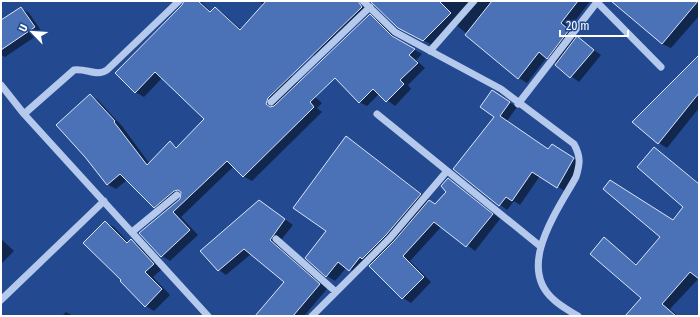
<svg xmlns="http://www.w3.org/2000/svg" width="700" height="317" viewBox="0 0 700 317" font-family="'Fira Sans Condensed',sans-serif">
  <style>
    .shadow { fill: #0007 }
    .building { fill: #4b72b7; stroke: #dae5f9 }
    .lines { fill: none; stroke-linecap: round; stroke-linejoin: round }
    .minor { stroke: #b4c9ec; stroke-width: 7 }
  </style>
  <rect width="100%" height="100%" fill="#234990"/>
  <path class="shadow" d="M184 1H201L211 12 215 8 223 13 298 82 296 83 306 89 322 103 317 108 322 112 252 181 243 176 234 166 181 217 198 235 170 261 162 256 140 233 181 199 182 196 163 212 154 207 127 180 116 189 107 184 86 156 90 95 98 100 122 126 149 163 170 143 178 147 206 119 163 77 144 97 135 92Z
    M259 1H359L370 12 320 59 313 55Z
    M372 1H590L569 29 577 35 576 37 601 55 579 82 556 65 557 63 547 57 527 83 519 78 454 23 432 45 408 32Z
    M622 1H699V16L671 48 662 44Z
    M21 8 29 13 42 32 5 57 1 55V22Z
    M370 16 378 20 399 41 422 54 416 60 425 68 408 85 411 89 395 106 379 94 367 106 359 102Z
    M699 57V108L667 148 659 143Z
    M500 96 517 107 507 121 549 150 560 149 581 163 565 191 540 176 520 205 514 201 507 210 455 169 495 117Z
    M354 142 436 205 448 192V179L500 219 475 251 442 226 410 261 431 282 411 303 403 298 372 264 368 262 358 275 347 267 335 281 327 276V231Z
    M654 148 699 183V278L670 309 676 314 674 316H626L643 297 604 239 638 265 685 206Z
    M259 201 293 225 277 245 327 289 304 316H261L285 282 251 254 226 275 219 270Z
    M105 222 114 227 129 243 132 241 140 245 162 269 153 277 170 295 154 311 146 306Z
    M1 239 14 251 1 264Z
    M66 312 73 316H62Z"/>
  <path class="building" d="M184 1H198L210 12 215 7 240 30 266 1H358L362 7 268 98 266 104 270 107 274 106 370 14 392 36 415 49 409 55 418 63 400 80 404 84 386 102 373 89 359 103 335 78 310 102 314 107 243 177 227 161 173 212 190 230 161 257 139 233 180 199 181 192 178 190 174 191 154 208 120 174 107 185 85 157 56 125 90 94 115 121 114 122 147 165 170 141 176 148 204 119 155 72 135 93 115 73 182 5Z
    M370 1H439L451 13 423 41 398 28Z
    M492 1H578L561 23 569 30 547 59 539 52 518 79 465 35Z
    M611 1H698L662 44Z
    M21 7 35 27 1 50V20Z
    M577 36 594 50 570 78 555 65Z
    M699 55V93L658 144 632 122Z
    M492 90 510 102 500 116 548 149 552 144 574 158 557 188 532 172 512 201 506 197 499 206 453 169 494 117 480 107Z
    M346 136 421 194 386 235 362 259 360 257 349 271 338 262 326 277 305 258 326 231 293 208Z
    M654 147 699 184V279L690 272 662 304 676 316H625L641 298 590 254 604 237 636 265 660 237 603 189 610 180 673 220 683 207 637 167Z
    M448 178 493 214 466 247 434 222 403 256 424 277 402 299 369 266 394 241 429 200 435 204 446 192 441 186Z
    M259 200 285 219 270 240 320 284 293 316H255L284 282 244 249 218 271 200 251Z
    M105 221 127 243 131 239 154 264 145 272 162 289 145 307 120 281 121 280 83 243Z"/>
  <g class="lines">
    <path class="minor" d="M363 1 395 32 501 89 574 144C581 157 580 164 576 177 558 210 516 266 553 299 560 306 570 311 578 316
      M596 1 661 67
      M430 51 474 1
      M1 85 24 114 208 316
      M271 102 370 7
      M518 104 597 2
      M24 114 74 70C86 68 97 77 107 70L179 1
      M377 114 540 246
      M132 232 177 195
      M276 239 336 292
      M1 300 104 201
      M312 316 390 238 447 171"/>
  </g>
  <rect width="700" height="317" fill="none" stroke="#ffffff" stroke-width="4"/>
  <g transform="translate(32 32) rotate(295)" stroke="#234990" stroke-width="3" paint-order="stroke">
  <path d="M0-3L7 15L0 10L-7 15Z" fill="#ffffff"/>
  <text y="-6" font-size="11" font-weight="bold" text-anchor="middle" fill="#ffffff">U</text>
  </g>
  <path d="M560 30v6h68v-6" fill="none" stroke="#ffffff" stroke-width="2"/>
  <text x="566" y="30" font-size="12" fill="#ffffff" stroke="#234990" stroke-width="3" paint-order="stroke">20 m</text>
</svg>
